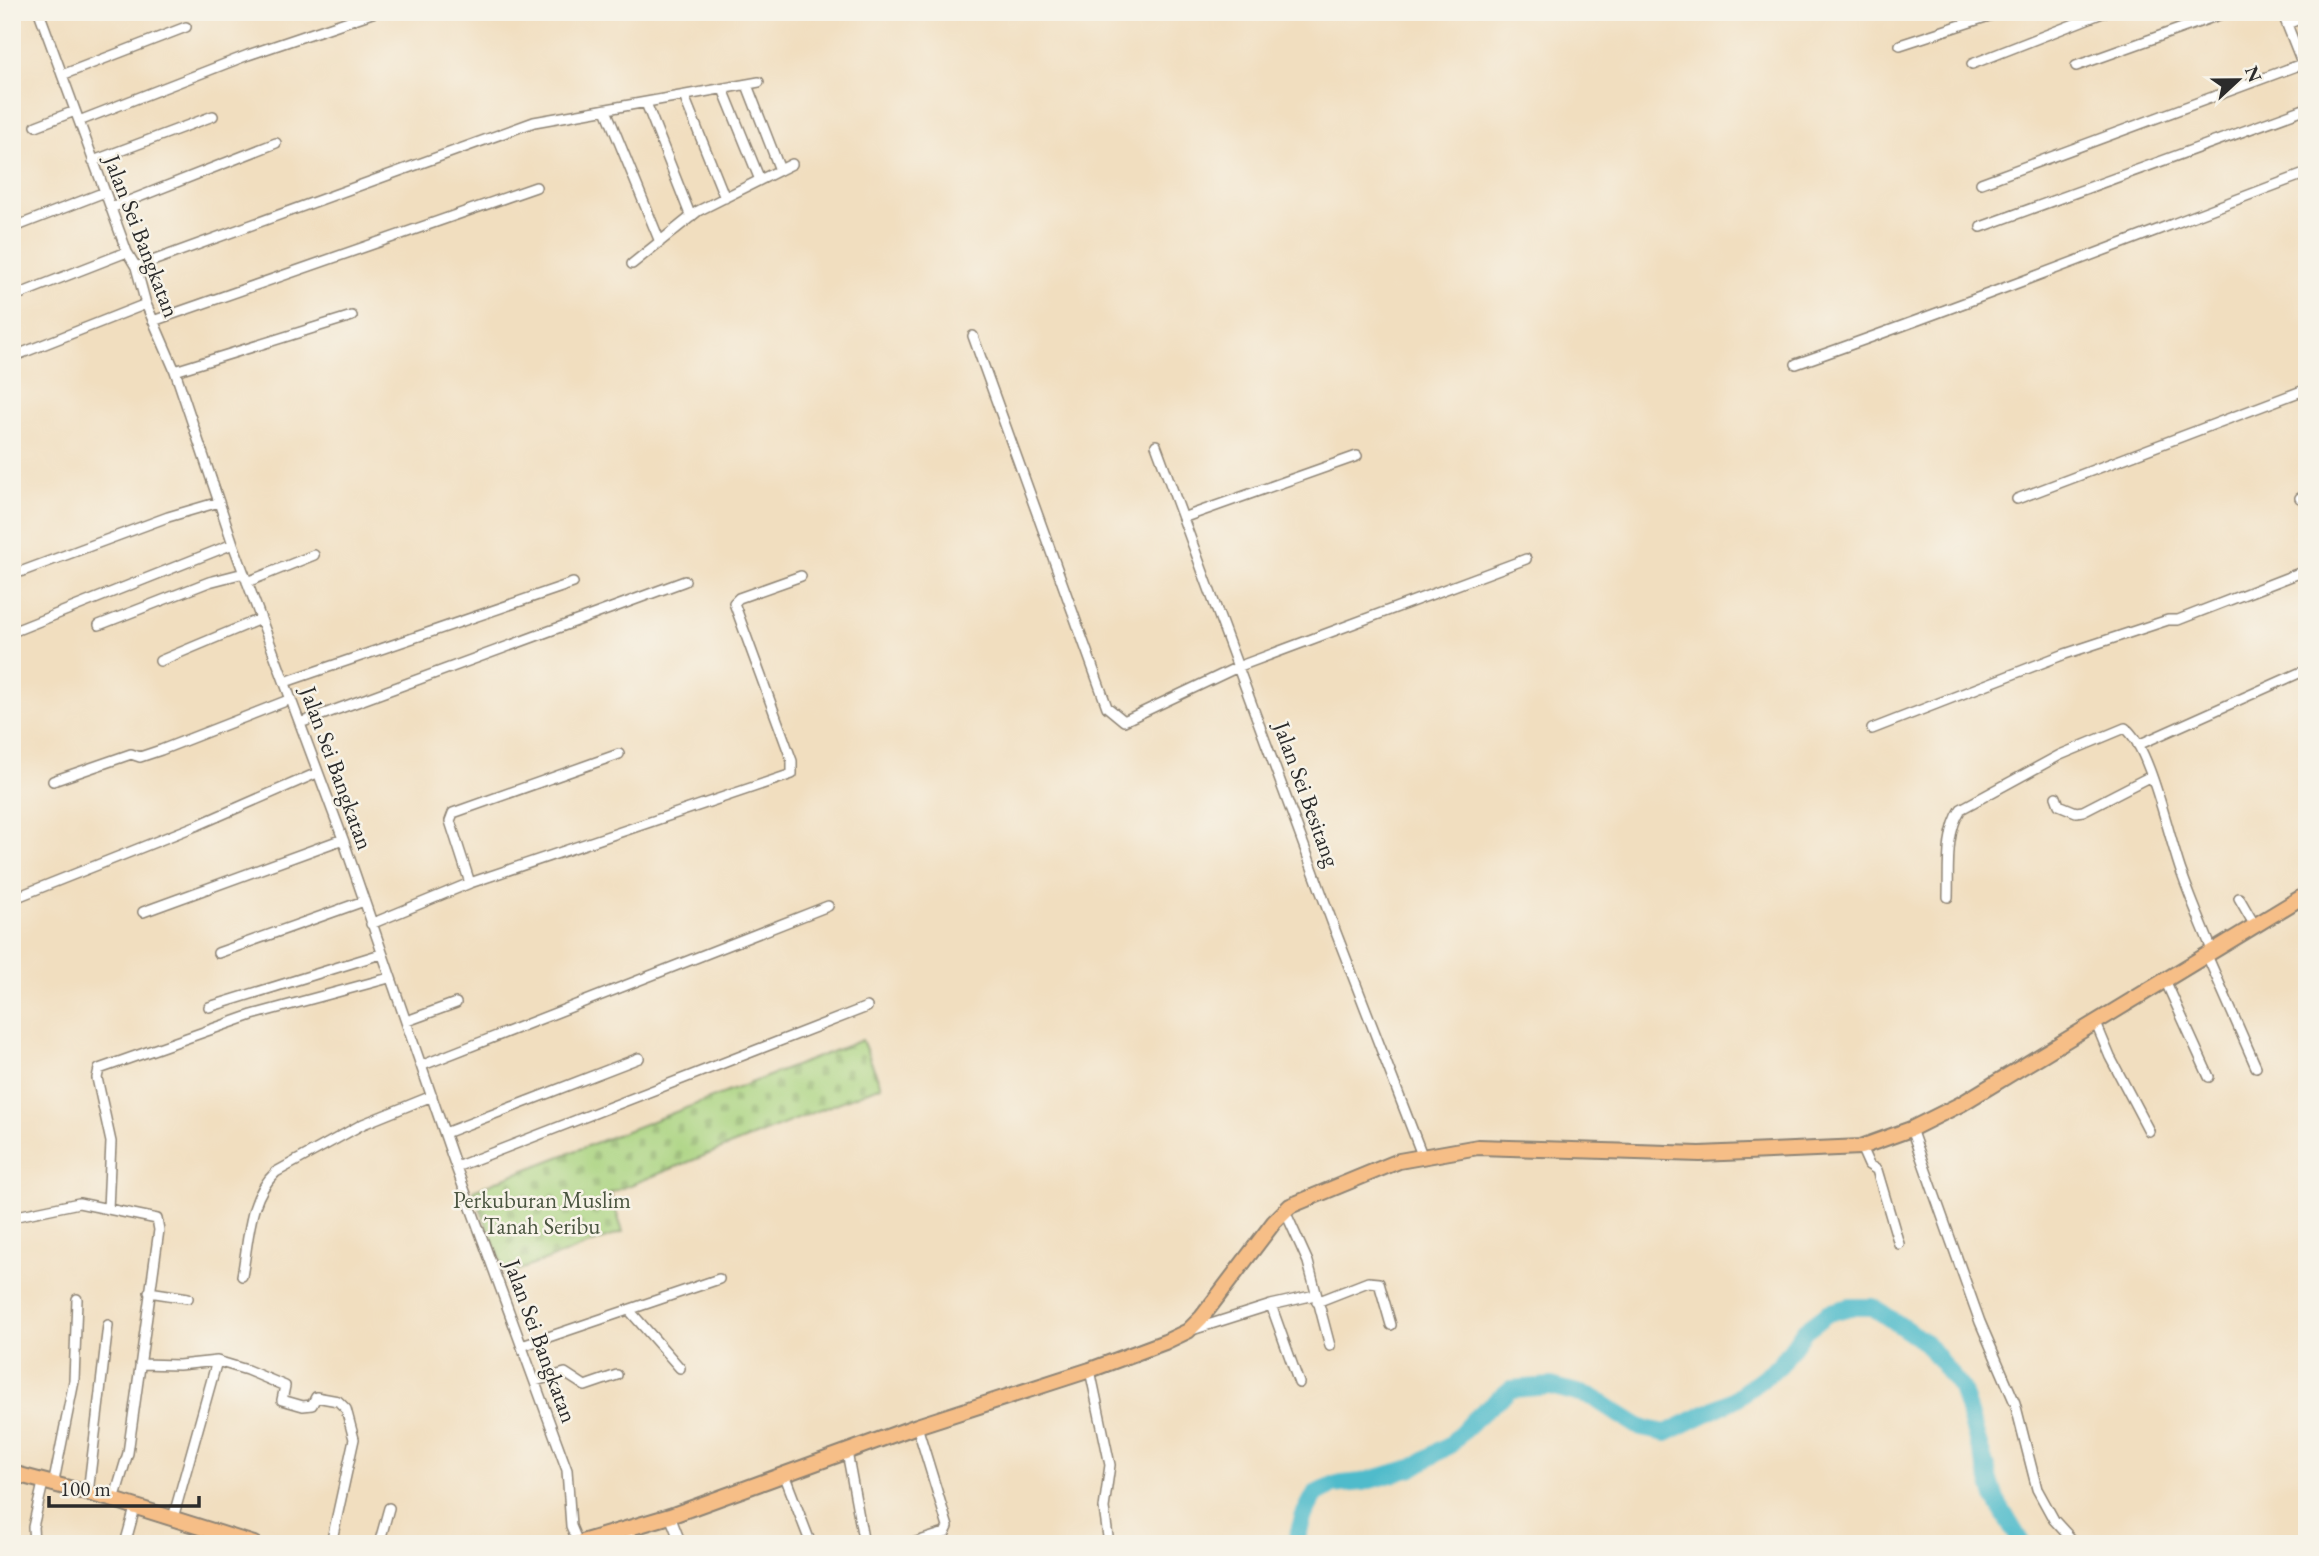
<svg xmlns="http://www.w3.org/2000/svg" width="2319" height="1556" viewBox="0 0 2319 1556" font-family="'EB Garamond',serif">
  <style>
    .cemetery { fill: url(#cemetery-stones); stroke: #6a7f55; stroke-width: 2 }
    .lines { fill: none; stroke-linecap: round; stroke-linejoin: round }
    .river { stroke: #4fbbcb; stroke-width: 18 }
    .minor-casing { stroke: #8e8475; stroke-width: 12 }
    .primary-casing { stroke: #8e8475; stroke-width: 18 }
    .minor { stroke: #fff; stroke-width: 9 }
    .primary { stroke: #f6be87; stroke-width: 14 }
    .labels { text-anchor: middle; stroke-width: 5; stroke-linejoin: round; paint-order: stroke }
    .street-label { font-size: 23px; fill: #2b2b2b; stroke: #f7f3e8 }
    .park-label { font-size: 23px; fill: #4a5540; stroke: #f7f3e8 }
  </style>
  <defs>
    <pattern id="cemetery-stones" width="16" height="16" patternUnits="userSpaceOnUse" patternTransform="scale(1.75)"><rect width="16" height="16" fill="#a9d37f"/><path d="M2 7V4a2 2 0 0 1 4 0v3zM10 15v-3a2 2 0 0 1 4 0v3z" fill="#92b56e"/></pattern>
  </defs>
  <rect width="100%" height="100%" fill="#f7f3e8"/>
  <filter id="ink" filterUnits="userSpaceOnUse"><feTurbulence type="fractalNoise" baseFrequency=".0143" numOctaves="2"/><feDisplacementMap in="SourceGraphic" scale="14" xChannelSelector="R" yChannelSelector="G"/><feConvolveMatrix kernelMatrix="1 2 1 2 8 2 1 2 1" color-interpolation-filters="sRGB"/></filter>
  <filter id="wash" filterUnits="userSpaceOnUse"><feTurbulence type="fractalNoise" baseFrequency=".00686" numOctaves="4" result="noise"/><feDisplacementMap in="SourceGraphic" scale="28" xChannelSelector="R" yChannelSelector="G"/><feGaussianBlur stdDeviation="1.57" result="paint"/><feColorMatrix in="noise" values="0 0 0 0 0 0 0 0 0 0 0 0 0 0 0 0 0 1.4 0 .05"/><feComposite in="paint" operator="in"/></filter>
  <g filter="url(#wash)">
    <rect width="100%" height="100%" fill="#f1debf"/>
    <path class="cemetery" d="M862 1040 881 1086 610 1193 623 1232 506 1275 473 1190Z"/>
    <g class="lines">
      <path class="river" d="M1295 1544 1304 1515 1315 1494 1333 1485 1362 1482 1412 1468 1451 1444 1474 1419 1511 1389 1551 1386 1592 1397 1641 1428 1666 1433 1735 1399 1780 1365 1805 1330 1828 1313 1850 1307H1873L1926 1343 1961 1388 1996 1500 2022 1544"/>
    </g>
  </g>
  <g filter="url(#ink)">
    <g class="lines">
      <g class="minor-casing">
        <path id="minor" d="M39 12 127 252 136 267 146 304 175 371 233 544 343 839 456 1167 567 1470 571 1526 578 1543
          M2282 12 2307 75
          M2287 24 2307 16
          M1900 45 2001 12
          M1972 64 2105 12
          M2076 66 2227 12
          M62 75 186 27
          M747 85 780 170
          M723 89 760 180
          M684 96 725 198
          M646 103 691 217
          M606 110 660 242
          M79 121 248 55 375 12
          M36 126 75 111
          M93 161 213 116
          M1981 183 2307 62
          M111 208 276 143
          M1981 227 2307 108
          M12 228 105 192
          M632 264 698 211 792 164
          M136 267 534 122 759 82
          M12 297 127 252
          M153 321 536 187
          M973 336 1107 707 1124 721 1240 666 1526 559
          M12 357 146 304
          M1796 364C1968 304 2137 237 2307 173
          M175 371 352 316
          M1156 445 1335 930 1422 1155
          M2300 498 2307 495
          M2017 499 2307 389
          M1185 517 1357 456
          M12 575 168 517 219 502
          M247 582 314 555
          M99 625 209 582 244 573
          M12 632 233 544
          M160 661 260 619
          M285 682 573 583
          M300 723 685 581
          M1872 729 2065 654 2168 620H2178L2307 570
          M2138 745 2299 673
          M53 781 131 754 140 757 161 750 291 699
          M2056 797 2059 805 2076 812 2083 811 2151 776
          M470 883 450 821 453 813 619 754
          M1948 897C1949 869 1945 833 1961 809L2060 755 2125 728C2150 745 2170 843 2182 874 2191 900 2202 925 2212 950
          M2239 898 2254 924
          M12 899 198 825 317 773
          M143 912 343 839
          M371 924 470 883 792 774V761L734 603 739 598 801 576
          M218 953 364 901
          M2206 953 2256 1067
          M2165 980 2209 1077
          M209 1007 381 954
          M407 1021 456 1003
          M2095 1021 2110 1057 2149 1131
          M423 1065 828 906
          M1911 1129 1980 1322 2015 1403 2037 1489 2054 1520 2076 1544
          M445 1133 639 1058
          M1861 1147 1869 1165 1877 1170 1899 1244
          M456 1167 867 1007
          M108 1209 111 1142 97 1078 99 1069 252 1015 389 978
          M1285 1211 1308 1262 1330 1346
          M12 1217 79 1203 157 1219 159 1230 128 1453 114 1500
          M242 1276C249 1240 248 1198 276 1172L363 1124 432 1096
          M149 1292 188 1298
          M1317 1302 1368 1282 1379 1283 1391 1325
          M1271 1305 1315 1295
          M629 1310 680 1368
          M1192 1330 1271 1305 1299 1383
          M522 1346 719 1279
          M140 1364 179 1365 217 1361 247 1370 285 1386 282 1400 303 1406 312 1405 316 1397 338 1401 346 1409 354 1439 331 1544
          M1090 1370 1110 1465 1104 1508 1109 1544
          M535 1381 565 1373 585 1386 617 1375
          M847 1452 864 1544
          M784 1474 811 1544
          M53 1486 74 1381 77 1299
          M88 1493 108 1325
          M670 1516 681 1544
          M173 1518 217 1361
          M629 1528 631 1544
          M34 1544 33 1527 43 1483
          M125 1544 135 1508
          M379 1544 389 1508
          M910 1544 945 1533 948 1527 917 1426"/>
      </g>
      <g class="primary-casing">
        <path id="primary" d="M12 1473 114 1500 254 1544
          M575 1544 670 1516 917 1426 1090 1370 1165 1342 1188 1331 1202 1317 1274 1222 1290 1206 1399 1161 1478 1147 1700 1154 1861 1147 1911 1129 1961 1104 2307 894"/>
      </g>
      <use href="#minor" class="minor"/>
      <use href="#primary" class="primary"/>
    </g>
  </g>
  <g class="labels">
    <g class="street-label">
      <text transform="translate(142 236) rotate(69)" y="8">Jalan Sei Bangkatan</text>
      <text transform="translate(337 768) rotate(70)" y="8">Jalan Sei Bangkatan</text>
      <text transform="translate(1307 794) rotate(70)" y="8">Jalan Sei Besitang</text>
      <text transform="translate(541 1341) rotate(70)" y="8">Jalan Sei Bangkatan</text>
    </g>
    <g class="park-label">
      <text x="542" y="1208">Perkuburan Muslim<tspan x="542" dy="26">Tanah Seribu</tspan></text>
    </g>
  </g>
  <rect width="2319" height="1556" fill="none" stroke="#f7f3e8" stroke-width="42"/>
  <g transform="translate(2238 80) rotate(68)" stroke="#f7f3e8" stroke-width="5" paint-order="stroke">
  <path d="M0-5L12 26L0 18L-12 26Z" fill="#2b2b2b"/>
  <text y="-10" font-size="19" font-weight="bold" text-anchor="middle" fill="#2b2b2b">N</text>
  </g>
  <path d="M49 1496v10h150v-10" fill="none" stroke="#2b2b2b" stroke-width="3.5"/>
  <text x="60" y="1496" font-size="21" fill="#2b2b2b" stroke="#f7f3e8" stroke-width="5" paint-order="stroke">100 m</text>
</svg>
